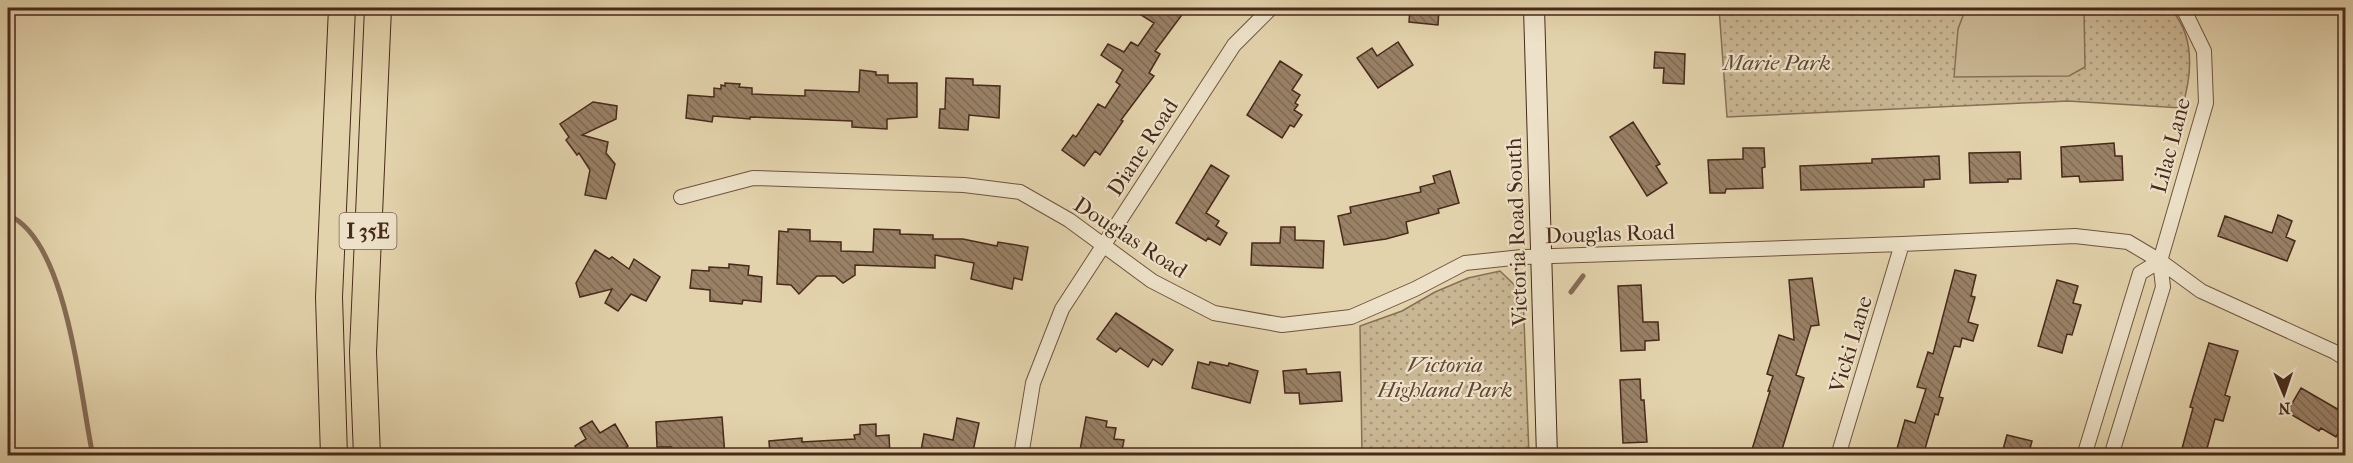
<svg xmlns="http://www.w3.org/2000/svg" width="2353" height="463" viewBox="0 0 2353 463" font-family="'IM FELL French Canon',serif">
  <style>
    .green { fill: url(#green-dots); stroke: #887057; stroke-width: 1.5 }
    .pitch { fill: #c9b693; stroke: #887057; stroke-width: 1.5 }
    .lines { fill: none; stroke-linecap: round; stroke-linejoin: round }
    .stream { stroke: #856c55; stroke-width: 5 }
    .building { fill: url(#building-back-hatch); stroke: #48291b; stroke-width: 1.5 }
    .street-casing { stroke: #6f543f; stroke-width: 16 }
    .secondary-casing { stroke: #48291b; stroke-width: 22 }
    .highway-casing { stroke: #48291b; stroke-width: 28 }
    .street { stroke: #ede2c9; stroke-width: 14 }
    .secondary { stroke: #ede2c9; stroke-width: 20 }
    .highway { stroke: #e3d3ac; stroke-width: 26 }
    .labels { text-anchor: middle; stroke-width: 4.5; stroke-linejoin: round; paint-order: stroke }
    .shield { fill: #ede2c9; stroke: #7a604f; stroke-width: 1.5 }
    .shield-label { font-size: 21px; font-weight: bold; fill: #48291b }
    .park-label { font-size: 22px; font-style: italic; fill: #624533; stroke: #ede2c9 }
    .street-label { font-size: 22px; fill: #48291b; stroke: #ede2c9 }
  </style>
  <defs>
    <pattern id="green-dots" width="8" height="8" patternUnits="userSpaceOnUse" patternTransform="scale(1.5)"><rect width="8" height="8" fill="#c9b693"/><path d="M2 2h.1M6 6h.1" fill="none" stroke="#a59477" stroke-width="1.8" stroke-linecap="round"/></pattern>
    <pattern id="building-back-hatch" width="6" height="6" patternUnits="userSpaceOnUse" patternTransform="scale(1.5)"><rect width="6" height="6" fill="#998166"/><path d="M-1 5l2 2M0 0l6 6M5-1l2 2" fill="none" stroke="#7f6a53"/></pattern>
  </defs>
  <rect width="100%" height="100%" fill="#e3d3ac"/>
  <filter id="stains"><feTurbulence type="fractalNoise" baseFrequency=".00333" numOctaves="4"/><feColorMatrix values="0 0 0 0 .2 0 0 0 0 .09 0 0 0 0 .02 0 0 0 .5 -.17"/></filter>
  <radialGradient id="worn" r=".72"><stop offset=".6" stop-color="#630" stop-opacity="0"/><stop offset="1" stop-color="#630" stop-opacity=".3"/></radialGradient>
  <path class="green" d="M1719 8H2171C2176 15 2182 24 2185 33 2193 56 2189 85 2182 108L2068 101 1727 117Z
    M1500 271 1523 293 1529 455H1362L1360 326 1402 311 1435 292 1468 278Z"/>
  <path class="pitch" d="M1966 8H2084L2085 67 2069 76 1954 77 1958 29Z"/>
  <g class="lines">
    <path class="stream" d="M8 215C68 240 80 397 93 456
      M1571 292 1583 276"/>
  </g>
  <path class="building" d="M1130 8H1187L1155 51 1160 54 1149 73 1154 76 1121 120 1123 121 1100 155 1095 151 1084 166 1062 150 1073 135 1076 137 1098 104 1105 108 1120 85 1116 82 1123 70 1101 55 1108 44 1124 52 1131 42 1138 46 1154 23Z
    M1410 8H1439L1438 25 1409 22Z
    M1398 42 1413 65 1378 88 1357 58 1372 48 1377 56Z
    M1655 52 1685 54 1684 84 1663 83 1664 68H1654Z
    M1280 61 1302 75 1292 90 1300 95 1295 103 1298 105 1294 110 1302 115 1294 127 1290 125 1282 138 1247 115Z
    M860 70 876 72V75H888V83H917V117L887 119V129L852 127V121L750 117V119L713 116 712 122 686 118 688 95 714 97V88L721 89V85L725 86V83L740 84 739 87 752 88V94L805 96V90L859 92Z
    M946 78 973 79V85L1000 86 999 118 969 115 968 130 939 128 940 109H945Z
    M593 102 617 106 616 119 582 135 608 142 606 153 615 164 606 199 585 195 590 170 579 153 577 155 566 140 569 137 560 124Z
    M1633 122 1660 164 1656 166 1667 183 1647 196 1610 137Z
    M2114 143 2115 156H2122L2123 180 2080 182 2079 176 2062 177 2061 147Z
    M1743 148H1764L1765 167 1762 168 1763 188 1726 189 1725 193H1710L1708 160 1743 159Z
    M2020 152 2021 179H2008V182L1970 183 1969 153Z
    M1939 156 1940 179 1924 180V187L1801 190 1800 166 1872 163V159Z
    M1211 165 1229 176 1206 213 1219 221 1216 226 1227 233 1220 245 1208 238 1206 241 1176 223Z
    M1450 171 1459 203 1438 209 1439 213 1406 222 1408 233 1386 239 1344 245 1338 216 1351 213 1350 207 1421 192 1420 187 1435 183 1433 176Z
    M2278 215 2292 221 2286 237 2295 241 2287 261 2218 236 2225 216 2272 233Z
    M1281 227H1295V240L1324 241 1323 268 1251 265 1252 243H1280Z
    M788 229 810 230V241L841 242V251L873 252 874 229 900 230V234L933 235V239H963L997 246 998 242 1028 247 1022 280 1014 278 1012 289 971 279 974 263 935 255V268L855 265V275L843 283 835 276H817L799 294 791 285 777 284 779 231 788 232Z
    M595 250 609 259 612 257 629 269 634 259 660 277 646 301 631 294 618 311 605 303 612 289 580 297 576 283Z
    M729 264 749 266 748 275 762 277 761 302 743 300 742 304 710 301V290L690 288 692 270 709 271V267L729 268Z
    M1955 270 1976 275 1971 296 1975 297 1968 322 1978 325 1973 341 1962 338 1960 347 1954 346 1939 397 1943 398 1938 415 1935 414 1923 456H1895L1905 420 1915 423 1926 389 1917 387 1928 352 1933 354Z
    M1812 278 1819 325 1811 326 1796 375 1804 378 1780 456H1750L1770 391H1768L1773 376 1767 374 1779 335 1794 340 1789 280Z
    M2057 280 2078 286 2073 303 2081 305 2072 335 2067 334 2062 353 2038 346Z
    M1641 285 1643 322H1658L1659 340 1645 341V350L1621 351 1618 286Z
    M1116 313 1173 350 1162 365 1153 359 1148 367 1120 348 1116 352 1097 339Z
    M2209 343 2238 351 2225 395 2230 397 2223 421 2215 419 2205 456H2180L2193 408 2190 407Z
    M1198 362 1209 365 1210 362 1228 366 1229 363 1258 371 1250 403 1192 388Z
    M1306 369 1307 374 1340 372 1342 401 1300 404 1299 393H1285L1283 371Z
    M1640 379 1641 400H1644L1647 442 1623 443 1620 380Z
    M2301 388 2346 414V421L2336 437 2321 428 2319 431 2287 412Z
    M722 417 725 456H671V447H657L656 422Z
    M1086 417 1107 421 1106 427 1116 428 1114 439 1124 440 1121 456H1079Z
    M957 418 979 423 972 456H920L924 434 953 440Z
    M592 421 600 433 615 424 628 446 616 456H580L575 446 586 439 580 428Z
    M876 424V436L889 435 890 456H770L769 441 802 438V442L855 439 854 435 860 434V425Z
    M2007 435 2032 441 2028 456 2002 453Z"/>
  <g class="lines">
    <g class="street-casing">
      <path id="street" d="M681 197 753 178 964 185 1020 192 1069 220 1152 281 1214 313 1282 325 1351 317 1415 289 1465 263 1522 257 1902 244 2075 236 2128 242 2160 261 2201 291 2335 352 2346 359
        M1021 456 1033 383 1062 309 1234 45 1271 8
        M1838 456 1902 244
        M2084 456 2140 273 2160 261
        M2111 456 2163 287 2160 261 2206 103 2204 51 2183 8"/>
    </g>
    <g class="secondary-casing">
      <path id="secondary" d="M1534 8 1547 456"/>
    </g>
    <g class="highway-casing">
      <path id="highway" d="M334 456 329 297 342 8
        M367 456 363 352 378 8"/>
    </g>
    <use href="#street" class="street"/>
    <use href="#secondary" class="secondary"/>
    <use href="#highway" class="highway"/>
  </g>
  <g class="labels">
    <rect class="shield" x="339.5" y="213" width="57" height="36" rx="4.5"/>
    <g class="shield-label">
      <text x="368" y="238">I 35E</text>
    </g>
    <g class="park-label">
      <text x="1777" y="70">Marie Park</text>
      <text x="1445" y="372">Victoria<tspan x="1445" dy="25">Highland Park</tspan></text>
    </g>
    <g class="street-label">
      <text transform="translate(2170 145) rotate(-75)" y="8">Lilac Lane</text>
      <text transform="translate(1142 147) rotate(-57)" y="8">Diane Road</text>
      <text transform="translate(1516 232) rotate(-92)" y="8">Victoria Road South</text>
      <text transform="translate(1610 233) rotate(-2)" y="8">Douglas Road</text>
      <text transform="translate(1131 237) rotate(33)" y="8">Douglas Road</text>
      <text transform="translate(1850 344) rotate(-73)" y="8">Vicki Lane</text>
    </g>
  </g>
  <rect width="2353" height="463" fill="none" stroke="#e3d3ac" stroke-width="30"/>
  <rect x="9" y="9" width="2335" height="445" fill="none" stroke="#48291b" stroke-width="3"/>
  <rect x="15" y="15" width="2323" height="433" fill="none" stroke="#48291b" stroke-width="1.5"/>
  <g transform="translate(2284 394) rotate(178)" stroke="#ede2c9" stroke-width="4.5" paint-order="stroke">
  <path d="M0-4.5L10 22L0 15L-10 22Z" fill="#48291b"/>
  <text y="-9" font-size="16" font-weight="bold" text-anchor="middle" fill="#48291b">N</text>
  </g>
  <rect width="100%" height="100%" filter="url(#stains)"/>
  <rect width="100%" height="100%" fill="url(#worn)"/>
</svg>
